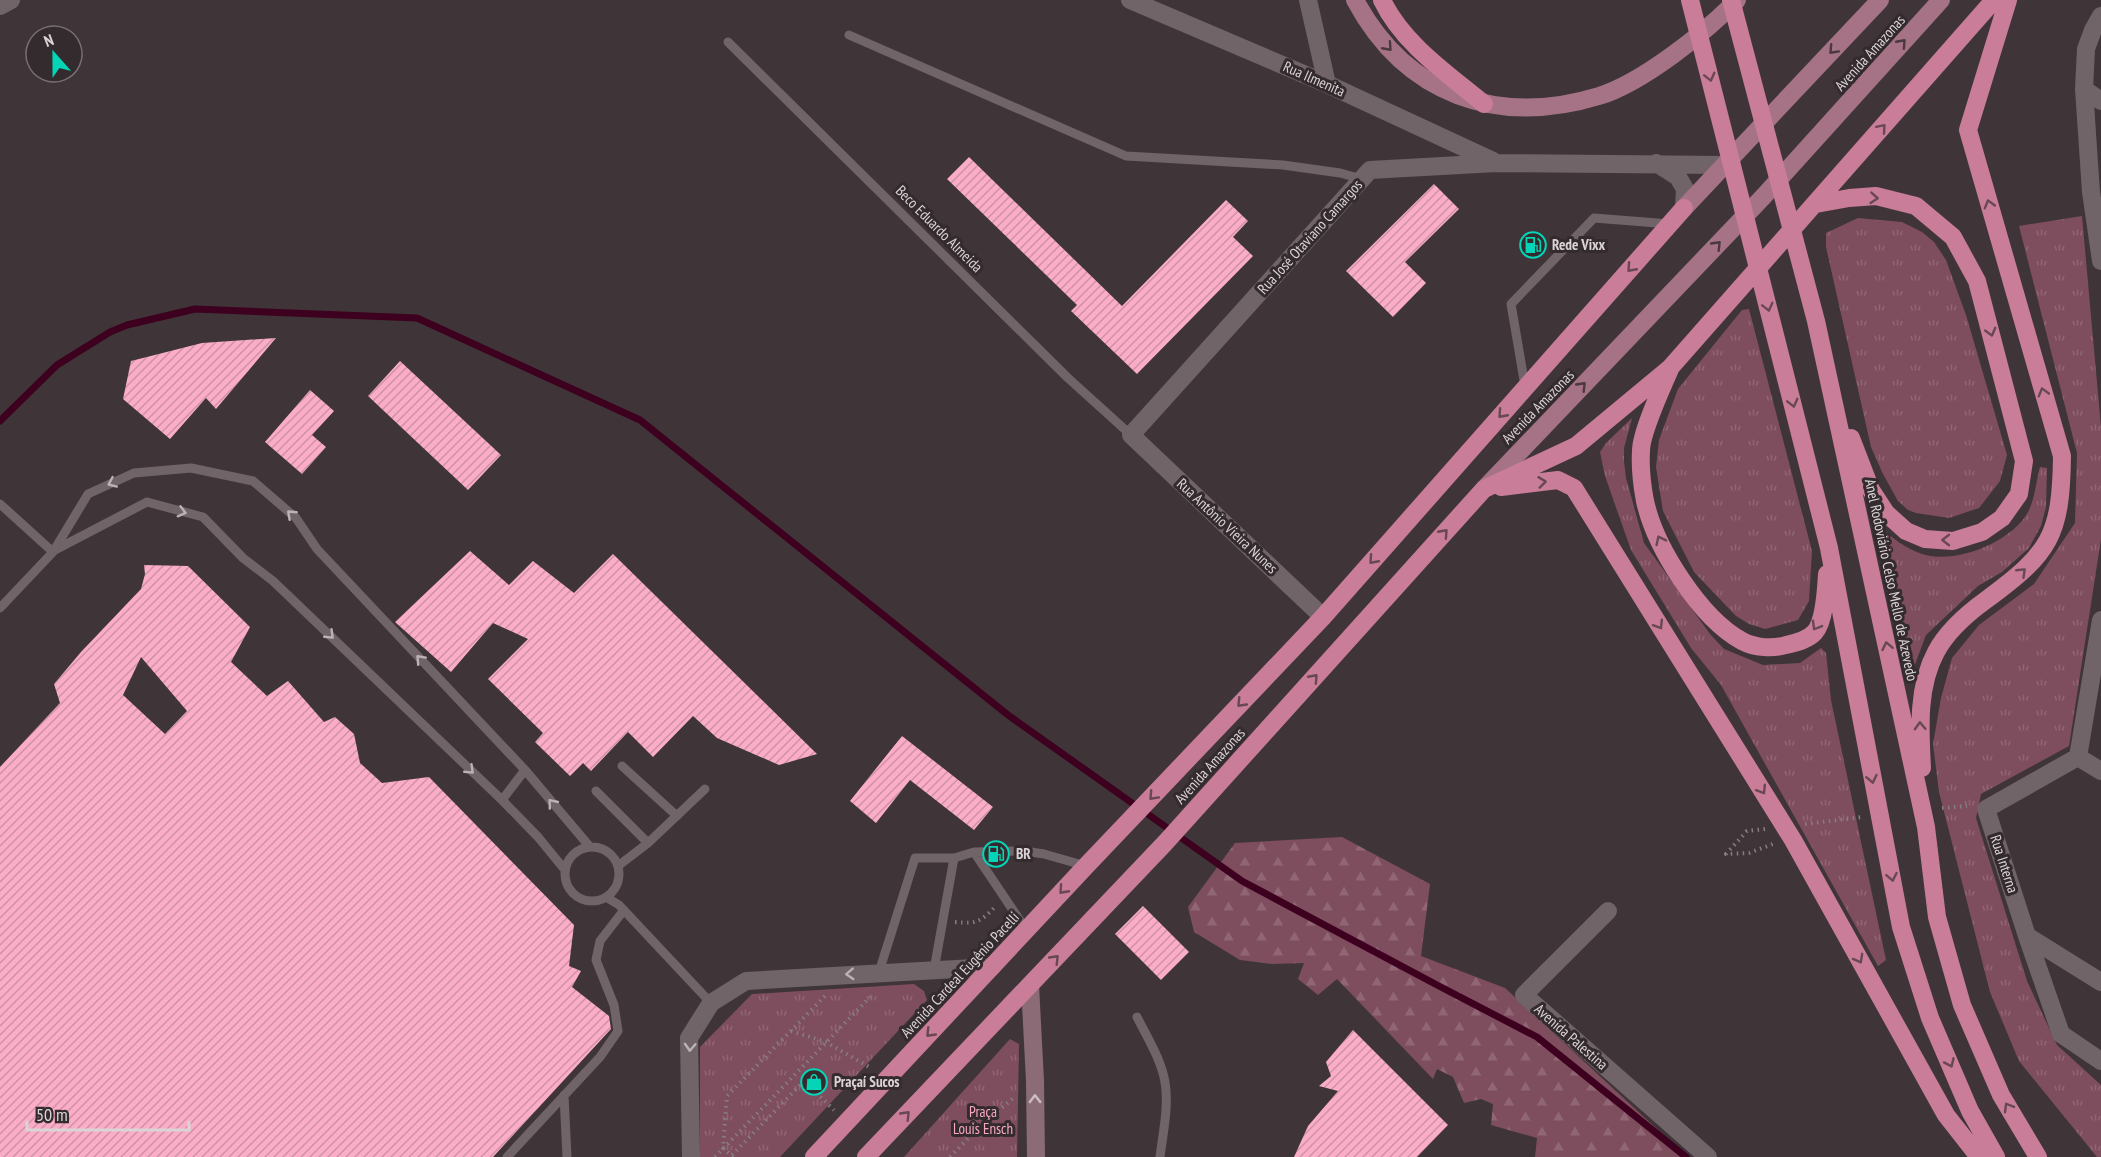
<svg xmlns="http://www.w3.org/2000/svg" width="2101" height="1157" viewBox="0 0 2101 1157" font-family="'PT Sans Narrow',sans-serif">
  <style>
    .grass { fill: url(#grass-tufts) }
    .forest { fill: url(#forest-firs) }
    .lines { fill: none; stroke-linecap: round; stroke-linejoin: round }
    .stream { stroke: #3e001f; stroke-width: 7 }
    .building { fill: url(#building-hatch); fill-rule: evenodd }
    .path { stroke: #867e80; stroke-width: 4; stroke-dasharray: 1.5 4.5; stroke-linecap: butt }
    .lane { stroke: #706468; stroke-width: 9 }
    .street { stroke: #706468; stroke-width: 18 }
    .secondary { stroke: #8b6c76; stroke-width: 18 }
    .primary { stroke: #a57385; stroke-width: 18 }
    .highway { stroke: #c97d98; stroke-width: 18 }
    .oneway { stroke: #4b393f }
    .oneway2 { stroke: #684853 }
    .oneway3 { stroke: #bbb2b5 }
    .oneway4 { stroke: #cbbfc3 }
    .labels { text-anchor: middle; stroke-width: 6; stroke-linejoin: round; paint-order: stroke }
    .street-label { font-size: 15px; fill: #dbd4d6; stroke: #342b2e }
    .poi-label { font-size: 15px; font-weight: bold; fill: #dbd4d6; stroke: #342b2e; text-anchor: start }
    .park-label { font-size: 15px; fill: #f9a8c3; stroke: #342b2e }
  </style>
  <defs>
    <pattern id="grass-tufts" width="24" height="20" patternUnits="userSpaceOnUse" patternTransform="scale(1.5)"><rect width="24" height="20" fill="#7e4d5e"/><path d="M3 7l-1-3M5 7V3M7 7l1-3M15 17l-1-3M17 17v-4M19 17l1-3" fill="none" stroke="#906674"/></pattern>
    <pattern id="forest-firs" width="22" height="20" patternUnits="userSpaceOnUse" patternTransform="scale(1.5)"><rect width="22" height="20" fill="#7e4d5e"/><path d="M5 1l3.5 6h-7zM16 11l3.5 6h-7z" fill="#906674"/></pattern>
    <pattern id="building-hatch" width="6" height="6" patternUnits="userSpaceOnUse" patternTransform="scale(1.5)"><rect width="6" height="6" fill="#fbadc8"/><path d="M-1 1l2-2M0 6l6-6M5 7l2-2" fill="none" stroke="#cd92a6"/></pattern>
  </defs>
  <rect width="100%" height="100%" fill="#3f3538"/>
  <path class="grass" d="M2082 216 2101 427V539L2069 746 1981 794 1976 818 2027 981 2057 1045 2101 1085V1157H2097L2019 1061 1990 992 1939 792 1933 744 1941 698 1952 658 1979 625 2034 584 2075 523 2077 453 2019 226Z
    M1858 218 1902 222 1922 232 1934 242 1946 260 1966 315 2007 455 2000 481 1979 508 1949 518 1916 513 1908 510 1898 501 1883 474 1871 447 1826 247V233Z
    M1749 309 1812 551 1809 601 1798 620 1765 629 1749 624 1736 616 1694 572 1663 511 1656 467 1659 440 1678 389 1742 310Z
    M1632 418 1624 448V462L1626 478 1644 543 1710 634 1724 649 1763 665 1800 663 1821 648 1826 653 1831 700 1886 960 1878 966 1721 685 1691 648 1631 550 1605 476 1600 452 1606 443Z
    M2040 467 2047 468 2046 507 2041 526 2029 548 2002 572 1978 586 1926 635 1914 667 1908 669 1880 526C1891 538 1907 549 1922 554 1955 565 2012 542 2028 512 2035 499 2036 481 2040 467Z
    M914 984 924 991 927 1000 780 1157H700V1047L752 994Z
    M1010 1039 1019 1044 1017 1157H904Z"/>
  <path class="forest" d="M1342 837 1430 884 1421 956 1505 988 1687 1157H1535L1537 1138 1491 1125 1493 1104 1481 1099 1464 1103 1453 1077 1437 1069 1433 1079 1337 979 1318 995 1298 979 1304 963 1272 964 1240 960 1194 932 1188 907 1235 843Z"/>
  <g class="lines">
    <path class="stream" d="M0 421 57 365 110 332 127 325 195 309 417 318 640 420 1008 715 1156 820 1242 881 1437 985 1537 1037 1686 1157"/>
  </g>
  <path class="building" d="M969 157 1122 306 1226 200 1248 221 1233 237 1253 256 1137 374 1071 311 1077 305 947 179Z
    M1434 184 1459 209 1405 262 1426 283 1393 317 1346 271Z
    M276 338 216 409 206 398 170 439 123 399 131 361 202 343Z
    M400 361 501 455 468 490 368 396Z
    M310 390 334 411 312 435 326 447 302 474 265 442Z
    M470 551 509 585 533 561 574 593 613 554 817 754 779 765 717 738 693 716 653 757 628 732 591 771 583 763 570 776 535 742 543 733 488 679 528 639 493 623 451 672 395 622Z
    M144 565 188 566 250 627 231 662 267 696 288 681 324 722 335 717 354 734 360 763 382 783 429 777 574 925 569 966 581 971 572 987 609 1016 611 1029 493 1157H0V767L60 703 54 684 81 652 141 589 145 574ZM141 657 187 711 165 734 123 695Z
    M902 736 993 807 974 830 910 780 876 823 850 801Z
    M1143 906 1189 952 1161 980 1115 934Z
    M1353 1030 1448 1125 1417 1157H1294L1308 1126 1338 1091 1319 1086 1331 1076 1326 1062Z"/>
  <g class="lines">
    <path class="path" d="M1942 808 1967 806
      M1805 824 1863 817
      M1765 829 1747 831 1726 854 1749 853 1773 844
      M955 922C977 924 980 922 995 907
      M791 1031 826 1042 871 1068
      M732 1155 804 1081 834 1110
      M715 1157 873 994
      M733 1157 723 1148 727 1096 826 995
      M950 1157 981 1125 1016 1096"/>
    <path class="lane" d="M849 35 1126 156 1283 165 1340 173 1362 179
      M728 42 1068 378 1131 435
      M1525 386 1511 304 1594 218 1670 224
      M0 504 53 552
      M55 550 147 502 203 517 243 558 273 581 502 800 538 837 565 870
      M0 608 53 552 88 494 134 473 191 468 253 481 296 518 317 549 525 770 590 847
      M622 766 677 816
      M596 791 648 843
      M502 800 525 770
      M565 874a27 27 0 1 1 54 0a27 27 0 1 1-54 0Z
      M974 852 1027 931
      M618 866 648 843 705 789
      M606 897 619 905 711 1003
      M934 970 954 858
      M879 972 915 858H954L974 852 1024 851 1044 854 1086 866
      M1137 1017C1147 1037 1161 1059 1165 1082 1169 1106 1163 1133 1160 1157
      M564 1095 567 1157
      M507 1157 600 1057 618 1031 614 1005 596 960 600 941 624 910"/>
    <path class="street" d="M1130 0 1327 84 1493 161
      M1308 0 1327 84
      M0 6 11 0
      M2101 16 2093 30 2086 49 2084 89 2091 192 2101 261
      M2084 89 2101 101
      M1656 163 1678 177 1685 189 1684 208
      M1323 617 1131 435 1370 170 1496 163 1725 165
      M2078 757 1986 809 2027 936 2101 982
      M2078 757 2101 620
      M2078 757 2101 771
      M1608 911 1524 995 1708 1157
      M2027 936 2061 1034 2101 1061
      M691 1157 689 1038 711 1003 746 981 992 967"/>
    <path class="secondary" d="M1030 985 1035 1081 1036 1157"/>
    <path class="primary" d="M1355 0C1406 95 1497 127 1599 96 1642 83 1706 32 1737 0
      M1684 208 1880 0
      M1485 488 1763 197 1941 0"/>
    <path class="highway" d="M1382 0C1403 44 1448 74 1484 104
      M1690 0 1829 548 1901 927 1930 1018 1970 1111 1996 1157
      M1731 0 1816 321 1926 827 1937 917 1962 1005 2001 1095 2038 1157
      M1816 204 1849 198 1876 196 1916 206 1953 237 1977 281 2024 461 2019 494 2002 518 1982 532 1953 541 1925 539 1906 531 1886 513 1871 490 1851 438
      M1670 369C1662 388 1641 432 1641 451 1640 467 1642 485 1645 501 1655 547 1700 618 1742 641 1755 648 1773 649 1786 645 1796 643 1808 640 1815 632 1825 620 1826 589 1827 574
      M1501 487 1558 480 1574 488 1793 840 1946 1115 1979 1157
      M1922 768C1920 730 1917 687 1936 652 1947 631 1968 613 1986 600 2050 553 2061 536 2062 456L1968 130 2008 0
      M814 1157 1086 866 1323 617 1684 208
      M866 1157 1165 843 1484 489 1576 446 1670 368 1994 0"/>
  </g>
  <defs><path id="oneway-chevron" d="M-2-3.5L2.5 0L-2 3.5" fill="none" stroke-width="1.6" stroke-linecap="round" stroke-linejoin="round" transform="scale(1.5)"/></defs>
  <g class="oneway">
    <use href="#oneway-chevron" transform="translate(1902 43) rotate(-48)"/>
    <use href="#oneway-chevron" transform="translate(1388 47) rotate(48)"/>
    <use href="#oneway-chevron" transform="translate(1833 50) rotate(133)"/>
    <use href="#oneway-chevron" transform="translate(1717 245) rotate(-46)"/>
    <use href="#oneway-chevron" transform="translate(1582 386) rotate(-46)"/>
  </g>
  <g class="oneway2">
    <use href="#oneway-chevron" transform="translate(1710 77) rotate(76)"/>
    <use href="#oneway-chevron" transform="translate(1882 128) rotate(-49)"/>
    <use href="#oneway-chevron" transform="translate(1874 198) rotate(4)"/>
    <use href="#oneway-chevron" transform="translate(1989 204) rotate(-106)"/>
    <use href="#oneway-chevron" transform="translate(1631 268) rotate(132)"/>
    <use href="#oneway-chevron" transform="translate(1768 307) rotate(76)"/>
    <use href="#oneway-chevron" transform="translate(1991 332) rotate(75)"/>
    <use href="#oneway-chevron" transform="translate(2043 392) rotate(-106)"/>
    <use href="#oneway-chevron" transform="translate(1793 403) rotate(76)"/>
    <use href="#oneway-chevron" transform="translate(1502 414) rotate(132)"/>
    <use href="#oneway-chevron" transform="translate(1542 482) rotate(-7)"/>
    <use href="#oneway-chevron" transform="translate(1444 533) rotate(-48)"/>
    <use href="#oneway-chevron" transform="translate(1660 540) rotate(-116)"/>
    <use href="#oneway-chevron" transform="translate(1946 540) rotate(-180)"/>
    <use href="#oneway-chevron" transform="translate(1373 560) rotate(132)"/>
    <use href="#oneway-chevron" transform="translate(2022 572) rotate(-44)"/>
    <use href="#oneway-chevron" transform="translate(1659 625) rotate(58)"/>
    <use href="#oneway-chevron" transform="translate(1816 626) rotate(120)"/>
    <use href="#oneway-chevron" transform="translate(1887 646) rotate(-102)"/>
    <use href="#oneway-chevron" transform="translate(1314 678) rotate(-48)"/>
    <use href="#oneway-chevron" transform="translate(1241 703) rotate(134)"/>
    <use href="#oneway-chevron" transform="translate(1920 726) rotate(-92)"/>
    <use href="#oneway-chevron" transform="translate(1872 779) rotate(78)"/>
    <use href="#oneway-chevron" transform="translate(1762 790) rotate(58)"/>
    <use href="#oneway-chevron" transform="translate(1153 796) rotate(133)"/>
    <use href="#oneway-chevron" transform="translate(1892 877) rotate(79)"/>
    <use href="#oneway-chevron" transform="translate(1063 890) rotate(132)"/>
    <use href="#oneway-chevron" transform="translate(1055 959) rotate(-46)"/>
    <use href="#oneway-chevron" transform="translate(1859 959) rotate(61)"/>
    <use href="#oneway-chevron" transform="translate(930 1033) rotate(134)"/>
    <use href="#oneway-chevron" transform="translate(1950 1063) rotate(66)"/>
    <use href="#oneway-chevron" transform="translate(2008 1107) rotate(-120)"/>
    <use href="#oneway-chevron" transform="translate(906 1115) rotate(-46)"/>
  </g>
  <g class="oneway3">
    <use href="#oneway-chevron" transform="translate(112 483) rotate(156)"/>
    <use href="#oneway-chevron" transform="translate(182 512) rotate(15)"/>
    <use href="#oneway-chevron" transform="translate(291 514) rotate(-137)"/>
    <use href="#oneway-chevron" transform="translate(330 635) rotate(44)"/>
    <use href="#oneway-chevron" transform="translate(420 659) rotate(-133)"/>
    <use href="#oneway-chevron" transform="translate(470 770) rotate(44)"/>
    <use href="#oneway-chevron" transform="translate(552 803) rotate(-129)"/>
    <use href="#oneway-chevron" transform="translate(850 974) rotate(177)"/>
    <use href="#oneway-chevron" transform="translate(690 1047) rotate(93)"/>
  </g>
  <use class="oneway4" href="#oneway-chevron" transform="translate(1035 1099) rotate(-91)"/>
  <defs>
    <g id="fuel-ring" transform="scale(1.35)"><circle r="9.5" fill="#342b2e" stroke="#04d5b6" stroke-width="1.5"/><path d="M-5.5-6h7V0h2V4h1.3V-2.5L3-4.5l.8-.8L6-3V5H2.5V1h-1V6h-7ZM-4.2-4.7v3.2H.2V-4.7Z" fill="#04d5b6"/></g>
    <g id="shop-ring" transform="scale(1.35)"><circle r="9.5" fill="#342b2e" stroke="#04d5b6" stroke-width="1.5"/><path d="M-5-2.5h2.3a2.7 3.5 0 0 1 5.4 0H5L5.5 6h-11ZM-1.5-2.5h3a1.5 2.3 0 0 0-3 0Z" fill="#04d5b6"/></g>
  </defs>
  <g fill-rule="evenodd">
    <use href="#fuel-ring" x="1533" y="245"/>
    <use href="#fuel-ring" x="996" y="854"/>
    <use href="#shop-ring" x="814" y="1082"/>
  </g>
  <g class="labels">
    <g class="street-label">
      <text transform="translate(1870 53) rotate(-48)" y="5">Avenida Amazonas</text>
      <text transform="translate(1314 79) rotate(24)" y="5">Rua Ilmenita</text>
      <text transform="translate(939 229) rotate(45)" y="5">Beco Eduardo Almeida</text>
      <text transform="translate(1310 237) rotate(-48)" y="5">Rua José Otaviano Camargos</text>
      <text transform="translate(1538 407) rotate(-46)" y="5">Avenida Amazonas</text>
      <text transform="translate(1227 526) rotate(43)" y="5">Rua Antônio Vieira Nunes</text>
      <text transform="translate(1891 580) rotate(78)" y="5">Anel Rodoviário Celso Mello de Azevedo</text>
      <text transform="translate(1210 766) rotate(-48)" y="5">Avenida Amazonas</text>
      <text transform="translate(2004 864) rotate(72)" y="5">Rua Interna</text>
      <text transform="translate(960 975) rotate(-47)" y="5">Avenida Cardeal Eugênio Pacelli</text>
      <text transform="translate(1571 1037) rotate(41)" y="5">Avenida Palestina</text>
    </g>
    <g class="poi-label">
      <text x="1552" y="250">Rede Vixx</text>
      <text x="1016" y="859">BR</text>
      <text x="834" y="1087">Praçaí Sucos</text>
    </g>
    <g class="park-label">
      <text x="983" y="1117">Praça<tspan x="983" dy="17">Louis Ensch</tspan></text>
    </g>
  </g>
  <g transform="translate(54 54) rotate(339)"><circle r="28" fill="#342b2e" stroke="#776f71" stroke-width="1.5"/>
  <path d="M0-4.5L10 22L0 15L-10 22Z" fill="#04d5b6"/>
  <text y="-9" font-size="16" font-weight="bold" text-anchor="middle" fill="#dbd4d6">N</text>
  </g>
  <path d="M27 1121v9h162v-9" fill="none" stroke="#dbd4d6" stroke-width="3"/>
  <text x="36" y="1121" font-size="18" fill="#dbd4d6" stroke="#342b2e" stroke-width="4.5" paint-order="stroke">50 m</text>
</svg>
